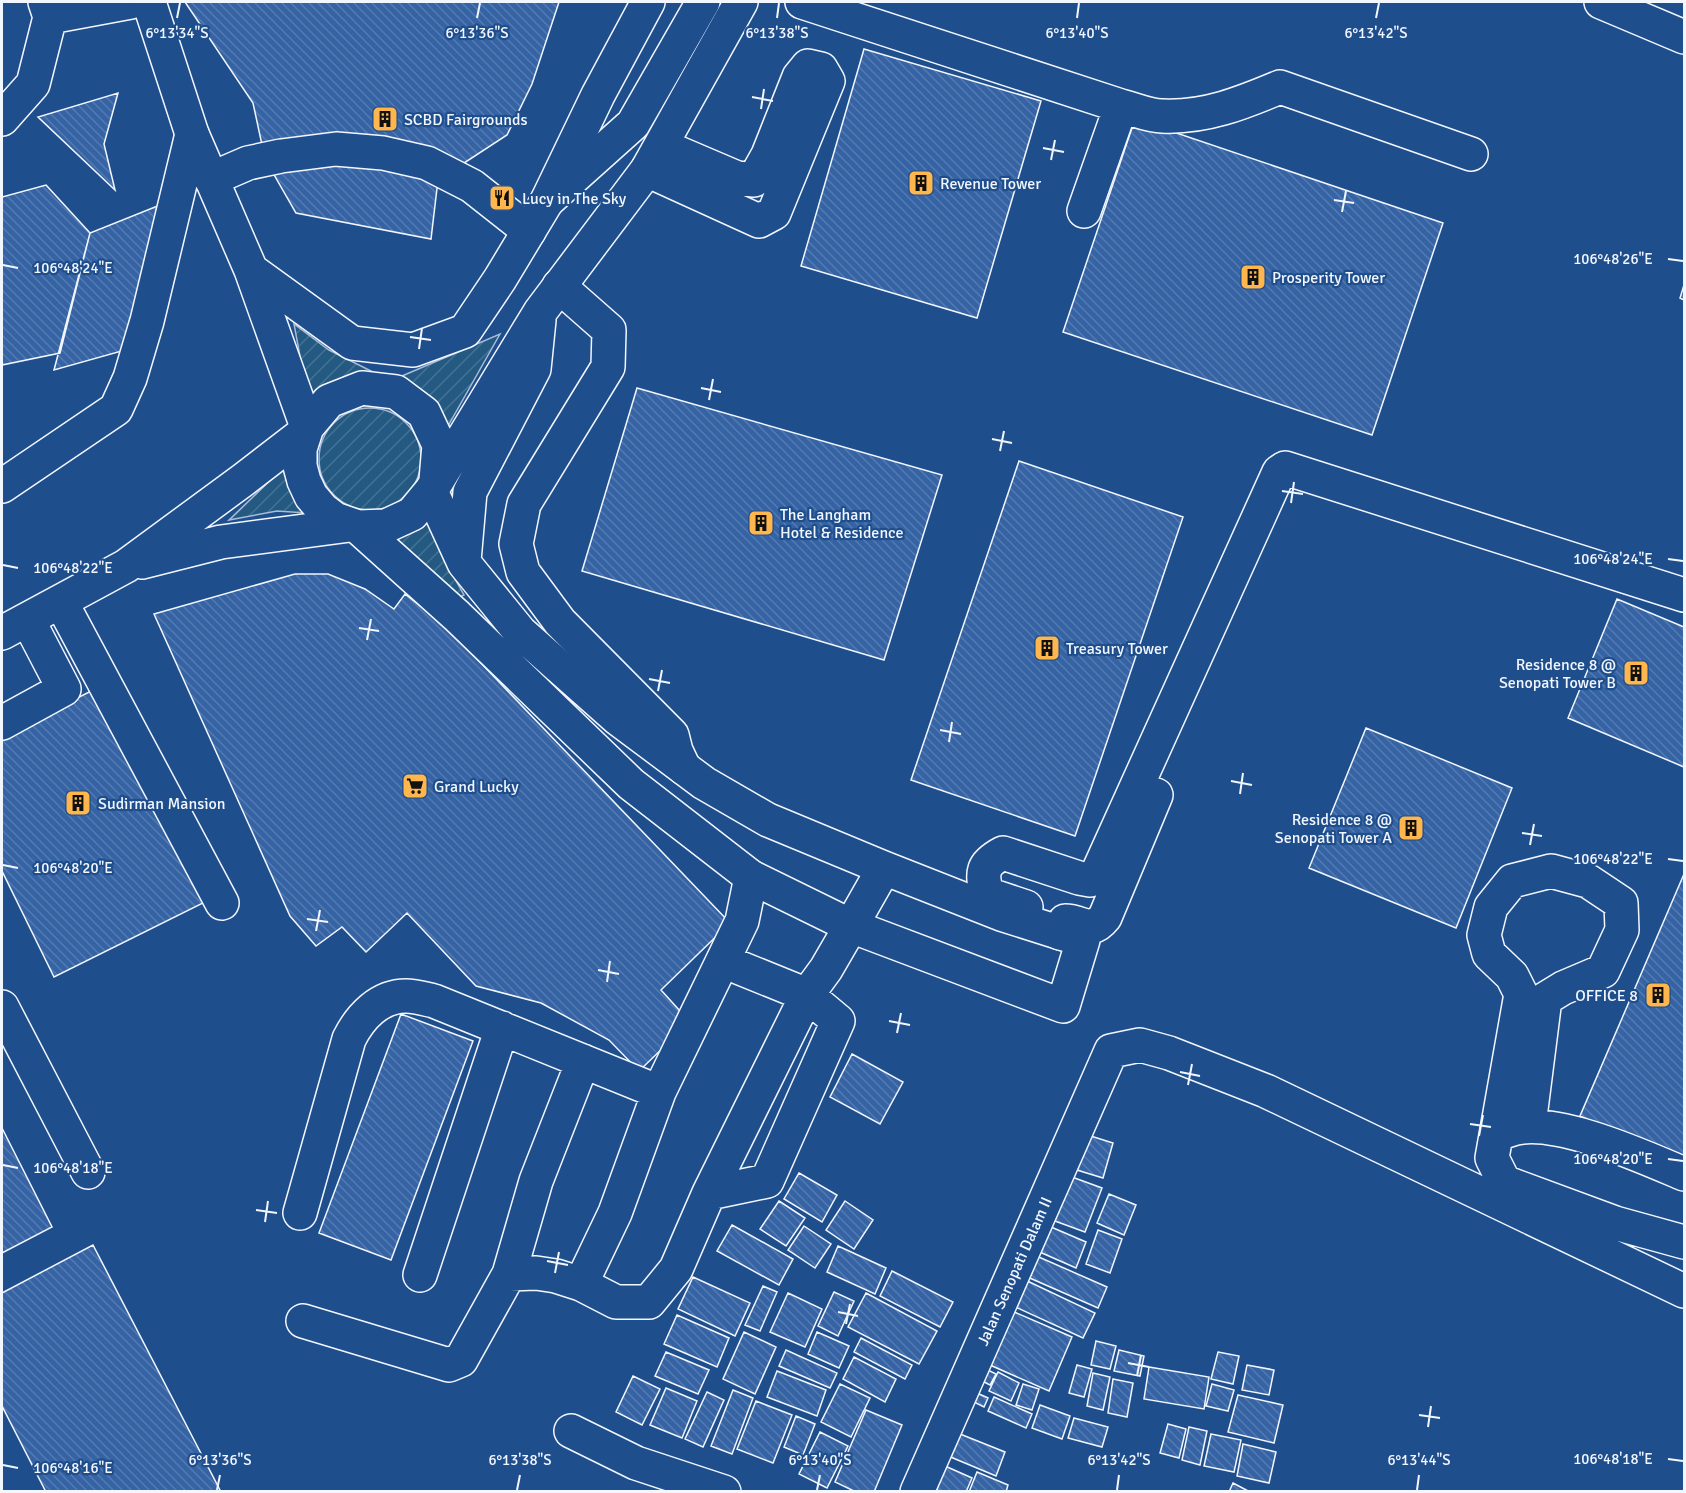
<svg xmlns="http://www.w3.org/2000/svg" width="1686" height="1493" viewBox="0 0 1686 1493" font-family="Signika,sans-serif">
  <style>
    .garden { fill: url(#garden-furrows); stroke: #a8bbd7; stroke-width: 1.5 }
    .building { fill: url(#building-back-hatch); stroke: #f2f6ff; stroke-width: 1.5 }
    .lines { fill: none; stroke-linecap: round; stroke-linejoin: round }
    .minor-casing { stroke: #f2f6ff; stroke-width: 36 }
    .major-casing { stroke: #f2f6ff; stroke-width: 36 }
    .minor { stroke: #1f4e8c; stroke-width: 33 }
    .major { stroke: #1f4e8c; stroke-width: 33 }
    .ticks { fill: none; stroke: #f2f6ff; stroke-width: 2 }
    .labels { text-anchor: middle; stroke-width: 4.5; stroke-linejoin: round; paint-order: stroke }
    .poi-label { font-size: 16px; fill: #f2f6ff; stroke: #1f4e8c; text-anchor: start }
    .street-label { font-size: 16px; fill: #f2f6ff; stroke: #1f4e8c }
    .ticks-label { font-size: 15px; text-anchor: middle; fill: #f2f6ff; stroke: #1f4e8c; stroke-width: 4.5; stroke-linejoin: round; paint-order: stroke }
  </style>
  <defs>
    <pattern id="garden-furrows" width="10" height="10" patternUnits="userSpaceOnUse" patternTransform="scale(1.5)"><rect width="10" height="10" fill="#245a82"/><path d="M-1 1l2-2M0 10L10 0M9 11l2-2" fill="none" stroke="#447295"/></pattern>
    <pattern id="building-back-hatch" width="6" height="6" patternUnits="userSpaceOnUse" patternTransform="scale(1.5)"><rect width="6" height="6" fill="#3563a3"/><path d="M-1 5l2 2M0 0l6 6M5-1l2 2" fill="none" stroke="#537ab1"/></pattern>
  </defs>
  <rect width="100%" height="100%" fill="#1f4e8c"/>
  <path class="garden" d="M294 324 329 350 373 372 351 377 306 402 305 383Z
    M500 334 448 426C434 403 423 391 402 376Z
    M319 459a51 51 0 1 1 102 0a51 51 0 1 1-102 0Z
    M285 466 306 513 277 511 229 520Z
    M431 521 451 572 464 595 460 597 395 539Z"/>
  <path class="building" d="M185 2H559L532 84 507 135 438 180 431 239 296 213 265 159 253 103Z
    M864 49 1041 101 977 318 801 266Z
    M118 93 104 144 115 190 38 117Z
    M1135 119 1443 223 1372 435 1063 332Z
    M46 185 90 233 60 353 2 365V197Z
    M165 203 129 349 54 370 90 233Z
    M1684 285V300L1680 298Z
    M637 388 942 475 884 660 582 571Z
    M1019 461 1183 517 1075 836 911 780Z
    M295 574H328L365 589 394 609 405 594 437 619 478 660 730 923 661 990 690 1022 639 1071 609 1040 541 1003 476 986 407 913 366 952 342 927 316 946 290 916 154 614Z
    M1617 599 1684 627V767L1568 718Z
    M97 688 203 903 54 977 2 871V736Z
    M1366 728 1512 788 1456 928 1309 868Z
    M1684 874V1164L1580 1116Z
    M401 1014 473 1041 391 1260 319 1233Z
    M852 1054 903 1082 880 1124 830 1097Z
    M2 1128 52 1227 2 1253Z
    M1078 1132 1113 1143 1103 1178 1067 1167Z
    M799 1173 837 1195 822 1222 784 1199Z
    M1061 1173 1102 1188 1085 1232 1044 1217Z
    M1109 1194 1136 1205 1124 1235 1097 1223Z
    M779 1201 805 1218 786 1246 760 1229Z
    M845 1201 873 1220 854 1249 826 1230Z
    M1044 1224 1086 1242 1076 1268 1033 1249Z
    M732 1225 793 1259 779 1285 717 1251Z
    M804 1226 831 1244 815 1268 788 1250Z
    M1098 1230 1122 1239 1110 1273 1086 1264Z
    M93 1245 221 1492H46L2 1406V1293Z
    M838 1246 886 1268 875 1294 827 1272Z
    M1032 1254 1107 1287 1098 1308 1023 1275Z
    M892 1271 953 1302 940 1327 880 1296Z
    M693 1277 750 1303 735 1336 678 1309Z
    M1021 1278 1095 1313 1083 1338 1009 1304Z
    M763 1286 777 1292 760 1331 745 1325Z
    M834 1292 854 1301 838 1336 818 1326Z
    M788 1293 822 1309 805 1347 770 1332Z
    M866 1293 937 1331 919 1364 848 1327Z
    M1012 1311 1072 1337 1049 1391 990 1365Z
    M677 1315 729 1338 717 1367 664 1344Z
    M744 1332 776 1347 755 1394 723 1379Z
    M817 1332 849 1346 839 1368 808 1354Z
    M861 1338 912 1365 905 1379 854 1352Z
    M1096 1341 1116 1346 1110 1369 1091 1365Z
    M786 1350 837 1373 830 1388 779 1366Z
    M1119 1350 1144 1356 1140 1376 1114 1371Z
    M666 1352 709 1370 698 1394 655 1376Z
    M1218 1352 1239 1356 1233 1384 1211 1379Z
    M854 1357 896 1379 885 1402 843 1379Z
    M978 1365 996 1374 990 1385 972 1376Z
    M1077 1365 1092 1369 1084 1397 1069 1393Z
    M1247 1365 1274 1370 1269 1395 1242 1390Z
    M1149 1367 1209 1377 1204 1409 1144 1399Z
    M777 1371 826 1390 817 1416 767 1397Z
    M998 1372 1019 1383 1011 1401 989 1391Z
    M1093 1373 1110 1377 1103 1410 1087 1406Z
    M633 1376 660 1389 642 1425 616 1412Z
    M1113 1379 1133 1383 1127 1417 1108 1413Z
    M840 1384 870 1398 851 1437 821 1422Z
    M1023 1384 1039 1389 1032 1410 1016 1405Z
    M1212 1384 1234 1390 1228 1411 1206 1406Z
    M666 1388 697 1401 682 1438 650 1425Z
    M733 1390 753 1398 732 1454 711 1446Z
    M970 1390 988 1398 984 1407 966 1398Z
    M707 1392 724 1400 703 1447 685 1439Z
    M1238 1395 1283 1405 1274 1443 1228 1432Z
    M994 1397 1032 1414 1026 1428 988 1411Z
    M756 1401 792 1415 773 1463 737 1449Z
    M1040 1405 1070 1416 1062 1439 1032 1428Z
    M866 1410 902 1425 874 1492H856L835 1482Z
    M796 1416 815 1424 803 1455 784 1447Z
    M1074 1418 1108 1427 1102 1447 1068 1438Z
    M1168 1424 1186 1429 1179 1458 1160 1453Z
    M1189 1427 1207 1431 1200 1465 1182 1460Z
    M950 1430 1005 1452 996 1476 941 1453Z
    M820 1432 848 1446 827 1488 799 1474Z
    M1211 1434 1241 1440 1234 1472 1204 1466Z
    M1243 1444 1276 1452 1269 1483 1237 1476Z
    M936 1462 972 1478 966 1492H941L926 1484Z
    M977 1472 1008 1485 1006 1492H969Z
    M1233 1483 1250 1492H1229Z"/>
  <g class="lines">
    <g class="minor-casing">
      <path id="minor" d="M45 2 50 17 131 2
        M802 2 1121 106C1134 109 1149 116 1162 116 1205 118 1242 103 1280 87L1471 154
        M1601 2 1684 37
        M2 119 33 84 50 17
        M647 170 759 221 774 213 828 81 821 69 808 66 799 77 768 155 754 180 737 178 662 146
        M211 179 248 163 281 156 336 149 383 153 427 163 472 186 529 231
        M547 201 633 124 703 2
        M1084 211 1121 106
        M559 286 609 330 608 367 524 504 516 544 523 572 560 622 672 735 676 751 684 768
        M2 486 116 409 130 378 147 321 192 134
        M61 602 222 903
        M2 723 64 689 28 620
        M1026 907 987 894C981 872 982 864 1003 853L1079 878 1090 880 1097 874 1279 472 1285 468 1684 595
        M1060 933 1065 921C1084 921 1090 936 1105 917L1156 795
        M2 1007 88 1172
        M1529 1125 1545 999 1563 988 1603 971 1622 930 1621 903 1588 881 1551 871 1512 881 1491 907 1484 935 1489 954 1512 976 1521 994 1492 1158 1504 1182 1615 1223 1684 1242
        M1507 1131C1548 1113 1644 1157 1684 1174
        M709 1193 767 1181 838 1021 807 995 723 961
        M300 1213 349 1039C360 1017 379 996 406 996 415 996 425 999 434 1001L659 1092
        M509 1274 536 1181 583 1061
        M420 1275 502 1028
        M581 1284 615 1213 659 1092 742 921 751 877
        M303 1321 449 1365 461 1360 509 1274 536 1273 556 1276 581 1284 616 1302H649L676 1269 709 1193 807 995 826 969 851 926
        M571 1431 636 1463 724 1492
        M917 1492 1111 1051 1140 1045 1169 1053 1266 1091 1684 1291"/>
    </g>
    <g class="major-casing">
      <path id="major" d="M149 2 192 134 251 270 307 427
        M251 270 352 343 413 350 465 331 500 279 547 201 598 95 648 2
        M436 480 439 445 424 413 396 392 362 388 329 401 307 427 300 449V466L304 481 311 496 322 509 335 519 358 527 386 526 412 514 431 491 540 312 647 170 741 2
        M358 527 457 616 631 784 751 877 851 926 1063 1006 1083 940 1001 914 884 868 768 820 704 783 617 718 520 632 464 563 431 491
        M464 561 470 492 534 369 539 320
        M142 562 221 542 350 525
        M2 633 126 566 243 480 304 433
        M851 926 884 868"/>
    </g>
    <use href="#minor" class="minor"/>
    <use href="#major" class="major"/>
  </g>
  <path class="ticks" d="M177 18 180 3M477 18 480 3M777 18 779 3M1077 18 1079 3M1376 18 1379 3M752 97 773 101M761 109 764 89M1043 148 1064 152M1051 160 1055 140M1334 200 1354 203M1342 212 1346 191M1668 259 1683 261M3 265 18 268M410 337 431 340M419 349 422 328M701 388 721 392M709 400 713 379M992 439 1012 443M1000 451 1004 431M1282 491 1303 494M1291 503 1294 482M1668 559 1683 561M3 565 18 568M359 628 379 631M367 640 371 619M649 679 670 683M658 691 662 670M940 730 961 734M949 742 952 722M1231 781 1252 785M1240 794 1243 773M1522 833 1542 836M1530 845 1534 824M1668 859 1683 861M3 865 18 868M307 919 328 922M316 931 320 910M598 970 619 974M607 982 610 961M889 1021 910 1025M897 1033 901 1013M1180 1072 1200 1076M1188 1085 1192 1064M1470 1124 1491 1127M1479 1136 1483 1115M1668 1159 1683 1161M3 1165 18 1168M256 1210 277 1213M265 1222 268 1201M547 1261 568 1265M555 1273 559 1252M838 1312 858 1316M846 1324 850 1304M1128 1363 1149 1367M1137 1376 1141 1355M1419 1415 1440 1418M1428 1427 1431 1406M1668 1459 1683 1461M3 1465 18 1468M217 1490 220 1475M517 1490 520 1475M817 1490 820 1475M1117 1490 1119 1475M1417 1490 1419 1475"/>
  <defs>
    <g id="building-square" transform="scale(1.35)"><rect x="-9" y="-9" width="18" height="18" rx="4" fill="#ffb74d" stroke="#1f4e8c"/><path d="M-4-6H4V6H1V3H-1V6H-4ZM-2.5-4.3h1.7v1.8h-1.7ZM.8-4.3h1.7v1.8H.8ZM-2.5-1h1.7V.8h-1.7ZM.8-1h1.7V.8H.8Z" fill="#111"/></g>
    <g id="restaurant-square" transform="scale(1.35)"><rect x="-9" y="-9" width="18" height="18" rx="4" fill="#ffb74d" stroke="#1f4e8c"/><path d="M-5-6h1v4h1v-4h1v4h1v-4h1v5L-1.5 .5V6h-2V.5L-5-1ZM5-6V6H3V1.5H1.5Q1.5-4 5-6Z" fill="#111"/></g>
    <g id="supermarket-square" transform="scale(1.35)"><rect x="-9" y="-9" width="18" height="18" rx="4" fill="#ffb74d" stroke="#1f4e8c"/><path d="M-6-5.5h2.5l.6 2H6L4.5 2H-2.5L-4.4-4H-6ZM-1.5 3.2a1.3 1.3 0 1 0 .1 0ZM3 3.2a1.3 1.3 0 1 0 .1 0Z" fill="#111"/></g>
  </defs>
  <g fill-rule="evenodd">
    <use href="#building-square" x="385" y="119"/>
    <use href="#building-square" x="921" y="183"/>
    <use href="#restaurant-square" x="502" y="198"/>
    <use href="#building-square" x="1253" y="277"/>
    <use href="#building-square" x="761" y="523"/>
    <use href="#building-square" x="1047" y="648"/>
    <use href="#building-square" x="1636" y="673"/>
    <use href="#supermarket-square" x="415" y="786"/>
    <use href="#building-square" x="78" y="803"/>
    <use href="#building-square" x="1411" y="828"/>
    <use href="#building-square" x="1658" y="995"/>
  </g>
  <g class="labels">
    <g class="poi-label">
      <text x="404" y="125">SCBD Fairgrounds</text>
      <text x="940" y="189">Revenue Tower</text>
      <text x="522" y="204">Lucy in The Sky</text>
      <text x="1272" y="283">Prosperity Tower</text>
      <text x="780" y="520">The Langham<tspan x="780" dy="18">Hotel &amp; Residence</tspan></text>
      <text x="1066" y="654">Treasury Tower</text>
      <text x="1616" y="670" text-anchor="end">Residence 8 @<tspan x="1616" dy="18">Senopati Tower B</tspan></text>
      <text x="434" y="792">Grand Lucky</text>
      <text x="98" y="809">Sudirman Mansion</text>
      <text x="1392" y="825" text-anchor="end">Residence 8 @<tspan x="1392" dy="18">Senopati Tower A</tspan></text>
      <text x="1638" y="1001" text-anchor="end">OFFICE 8</text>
    </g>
    <g class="street-label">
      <text transform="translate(1014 1271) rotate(-66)" y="6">Jalan Senopati Dalam II</text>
    </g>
  </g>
  <g class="ticks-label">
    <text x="177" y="38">6°13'34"S</text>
    <text x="477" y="38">6°13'36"S</text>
    <text x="777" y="38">6°13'38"S</text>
    <text x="1077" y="38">6°13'40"S</text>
    <text x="1376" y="38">6°13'42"S</text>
    <text x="1613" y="264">106°48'26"E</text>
    <text x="73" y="273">106°48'24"E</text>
    <text x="1613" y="564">106°48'24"E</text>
    <text x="73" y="573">106°48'22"E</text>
    <text x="1613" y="864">106°48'22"E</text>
    <text x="73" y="873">106°48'20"E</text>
    <text x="1613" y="1164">106°48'20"E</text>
    <text x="73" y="1173">106°48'18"E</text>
    <text x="1613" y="1464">106°48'18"E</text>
    <text x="220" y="1465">6°13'36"S</text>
    <text x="520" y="1465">6°13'38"S</text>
    <text x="820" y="1465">6°13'40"S</text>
    <text x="1119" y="1465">6°13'42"S</text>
    <text x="1419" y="1465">6°13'44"S</text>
    <text x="73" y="1473">106°48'16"E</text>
  </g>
  <rect width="1686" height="1493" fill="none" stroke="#f2f6ff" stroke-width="6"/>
</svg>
